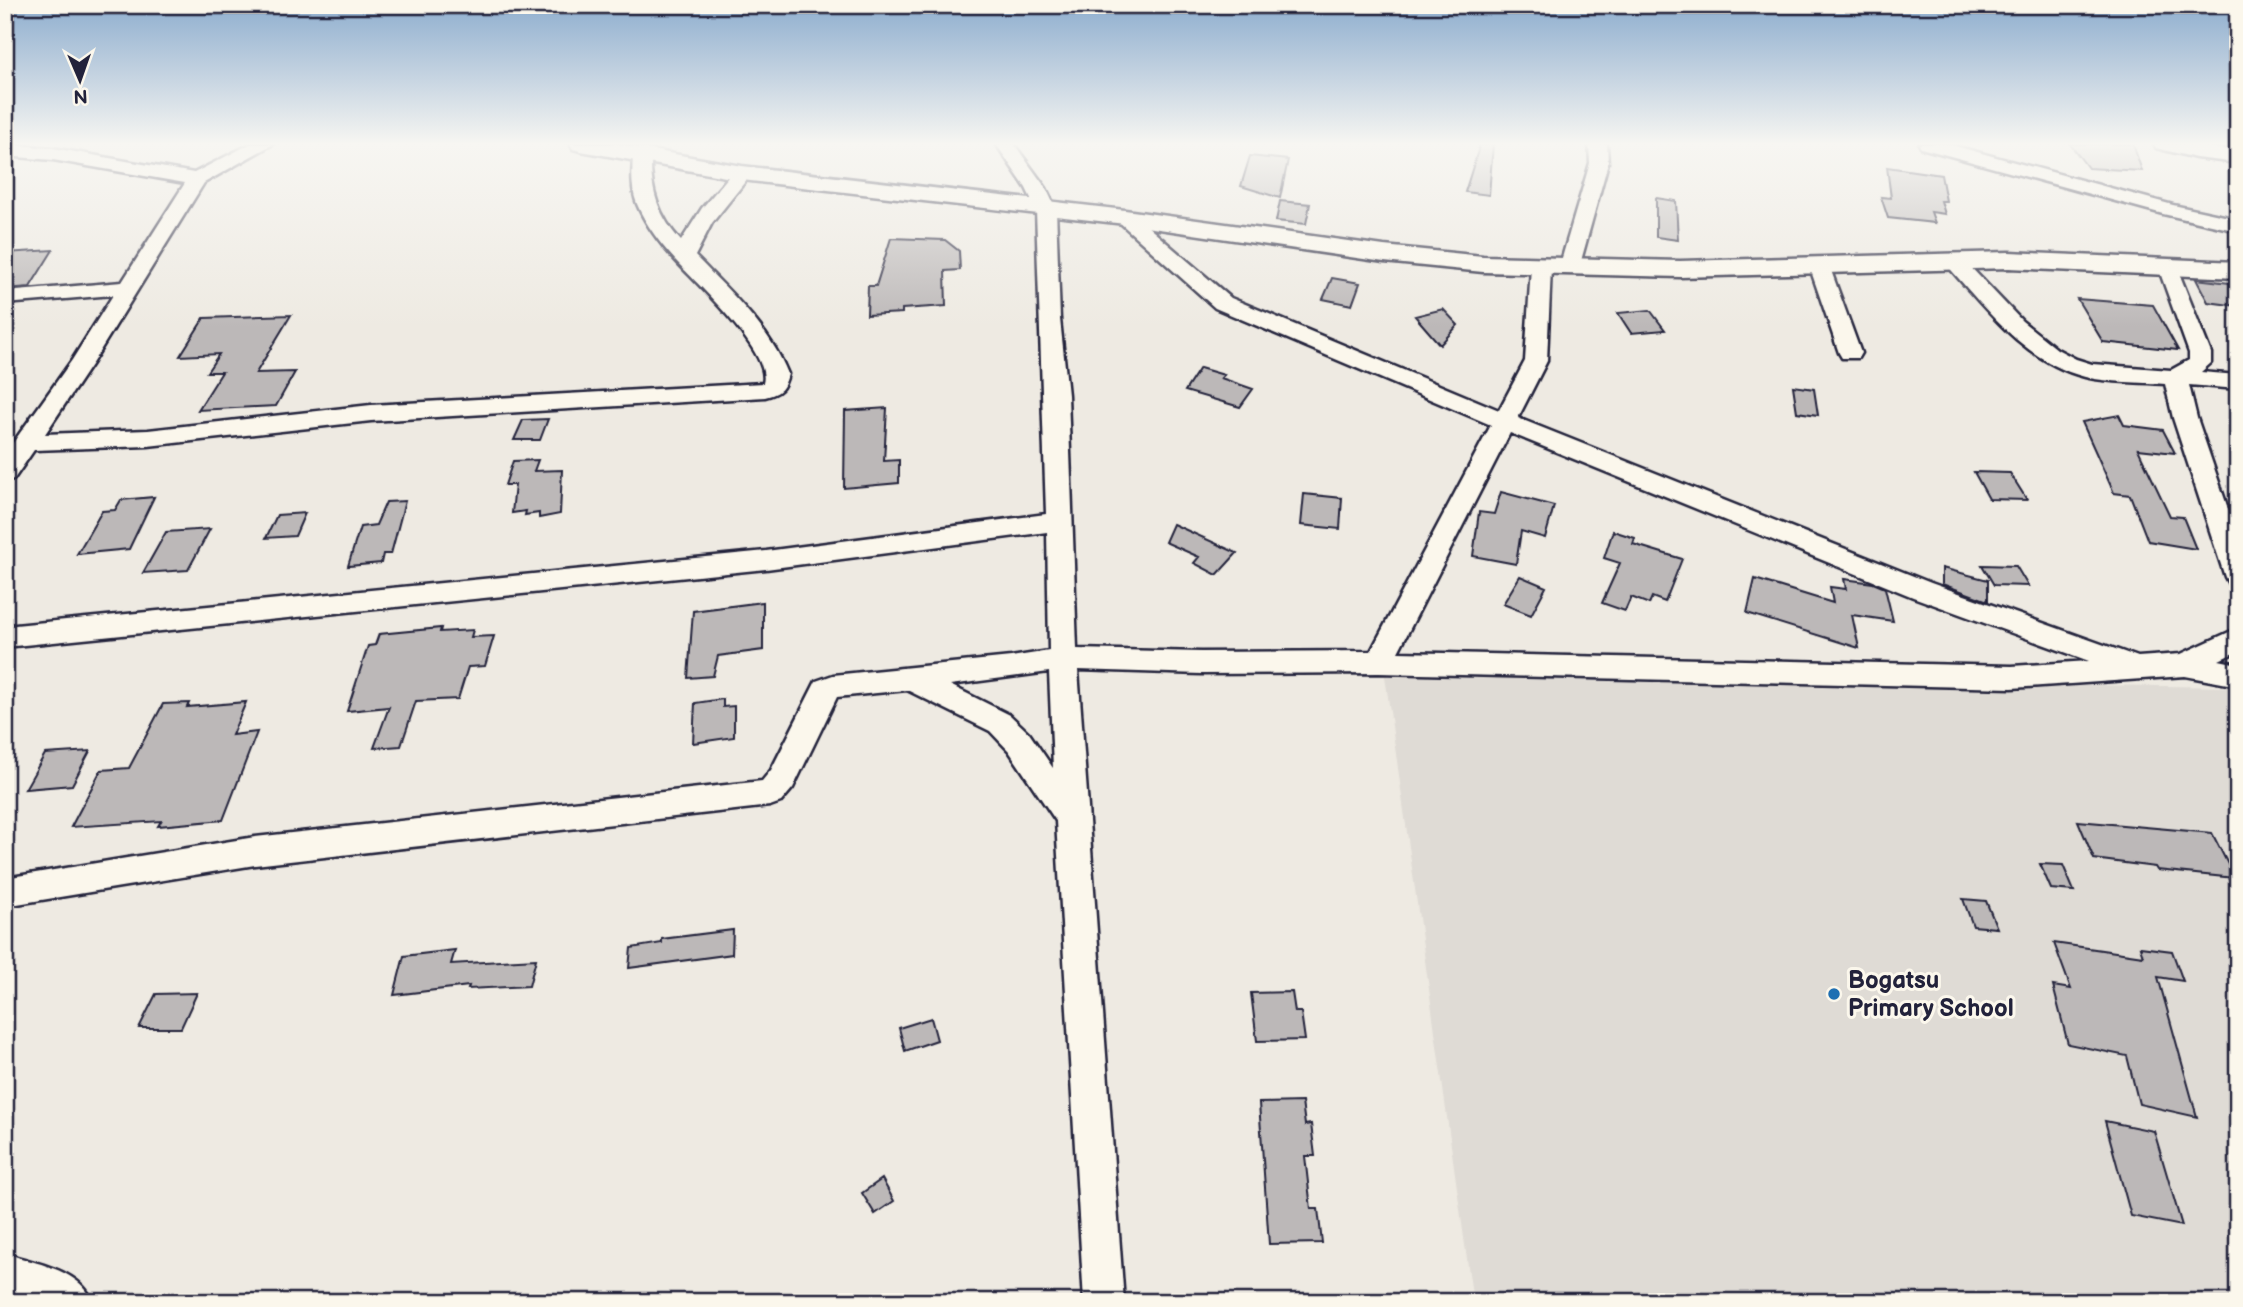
<svg xmlns="http://www.w3.org/2000/svg" width="2243" height="1307" viewBox="0 0 2243 1307" font-family="'Balsamiq Sans',sans-serif">
  <style>
    .built { fill: #dfdbd5 }
    .building { fill: #bcb8b8; stroke: #22223b; stroke-width: 2 }
    .lines { fill: none; stroke-linecap: round; stroke-linejoin: round }
    .minor-casing { stroke: #22223b; stroke-width: 5 }
    .tertiary-casing { stroke: #22223b; stroke-width: 5 }
    .minor { fill: #fbf7ec; fill-rule: evenodd }
    .tertiary { fill: #fbf7ec; fill-rule: evenodd }
    .poi-dot { fill: #1f6fb2; stroke: #fbf7ec; stroke-width: 2.5 }
    .labels { text-anchor: middle; stroke-width: 6; stroke-linejoin: round; paint-order: stroke }
    .near-poi-label { font-size: 24px; font-weight: bold; fill: #22223b; stroke: #fbf7ec; text-anchor: start }
  </style>
  <rect width="100%" height="100%" fill="#eeeae2"/>
  <filter id="ink" filterUnits="userSpaceOnUse"><feTurbulence type="fractalNoise" baseFrequency=".0143" numOctaves="2"/><feDisplacementMap in="SourceGraphic" scale="14" xChannelSelector="R" yChannelSelector="G"/><feConvolveMatrix kernelMatrix="1 2 1 2 8 2 1 2 1" color-interpolation-filters="sRGB"/></filter>
  <g filter="url(#ink)">
    <path class="built" d="M1385 676 2238 687V1302H1473Z"/>
    <path class="building" d="M1480 144H1493L1489 195 1465 192Z
      M2070 144H2133L2142 171 2088 168Z
      M1250 156 1288 160 1280 198 1241 186Z
      M1887 167 1941 175 1946 201H1941L1945 214 1931 212 1935 223 1888 218 1881 197 1891 198Z
      M1656 198 1676 201 1678 240 1656 237Z
      M1280 201 1310 204 1306 224 1276 221Z
      M891 238 945 240 959 251 960 270 945 271 946 306 902 309V313L867 315 868 286H876Z
      M53 250 30 287 5 289V253Z
      M1332 278 1360 283 1352 305 1323 299Z
      M2196 279 2238 284V306L2208 302Z
      M2077 299 2153 305 2178 350 2103 342Z
      M1443 309 1458 325 1440 345 1415 316Z
      M1650 310 1665 330 1631 333 1618 313Z
      M291 315 256 373 295 372 276 406 198 410 222 372H207L219 354 180 356 204 318Z
      M1200 368 1224 375 1221 378 1253 389 1240 407 1185 391Z
      M1793 386 1814 389 1818 415 1797 412Z
      M887 408 884 461 899 460V483L844 488 845 411Z
      M2119 415 2124 425 2163 430 2175 453 2138 449 2170 516 2183 517 2196 549 2148 541 2130 495 2114 493 2082 422Z
      M548 419 540 440H514L523 420Z
      M538 460 534 471 562 470 560 514 539 518V513L525 515 526 511 512 513 515 485H505L513 461Z
      M1974 472 2010 473 2027 500 1989 499Z
      M1501 492 1554 506 1545 538 1521 531 1516 564 1473 556 1479 512 1494 514Z
      M1304 494 1342 498 1340 529 1301 525Z
      M154 497 129 549 77 554 102 511 115 510 121 500Z
      M405 501 391 554H383L381 563 348 566 360 527 376 525 386 502Z
      M305 513 295 536 266 538 277 515Z
      M1173 524 1237 553 1217 575 1194 563 1199 557 1165 542Z
      M210 529 188 570 143 573 166 532Z
      M1613 531 1635 538 1633 544 1682 559 1665 602 1652 597 1649 604 1631 597 1625 611 1602 603 1620 563 1604 558Z
      M1982 565 2016 566 2028 586 1994 585Z
      M1942 568 1988 580V601L1942 584Z
      M1520 576 1546 587 1531 615 1503 604Z
      M1755 579 1833 603 1830 587 1846 589 1844 579 1873 583 1885 588 1893 621 1852 615 1859 648 1747 613Z
      M763 602V650L718 656 713 676 688 678 693 611Z
      M441 628 440 632 473 630 471 637 494 636 485 666 468 667 458 699 416 701 401 746 374 748 389 707 347 711 368 646 375 645 379 634Z
      M723 699V707L734 706V737L693 743 695 703Z
      M246 702 232 735 257 732 223 820 158 826 161 821 71 827 101 770 129 768 163 704 189 703 187 707Z
      M90 751 72 785 25 789 45 754Z
      M2078 821 2212 833 2235 878 2157 870 2155 867 2094 859Z
      M2040 864 2063 865 2074 891 2051 889Z
      M1963 899 1986 901 1997 928 1973 926Z
      M733 930 732 954 629 968 631 948 662 943V939Z
      M2054 943 2143 956 2140 947 2172 951 2183 981 2158 977 2197 1117 2139 1104 2127 1056 2068 1044 2053 986 2071 989Z
      M455 950 451 964 536 959 529 986 468 989 469 986 394 995 404 956Z
      M1292 992 1295 1012H1301L1305 1040 1257 1041 1251 993Z
      M197 993 181 1028H139L156 994Z
      M931 1018 937 1040 905 1051 899 1028Z
      M1302 1102 1305 1125 1311 1124 1315 1156H1305L1311 1209H1318L1322 1243 1269 1244 1259 1103Z
      M2105 1121 2154 1131 2182 1226 2131 1216Z
      M882 1179 894 1201 875 1214 862 1193Z"/>
    <g class="lines">
      <g class="minor-casing">
        <path id="minor" d="M5 144 53 148 194 173 250 144H273L204 183 93 362 45 434 148 430 371 405 763 383C772 353 697 284 677 262 662 246 646 226 637 204 631 189 632 173 633 156L642 150 651 156C650 189 658 216 681 241L702 208 735 169H749L752 173 712 223 695 256C729 291 770 328 788 374 784 389 781 393 765 397L371 421 148 446 34 450 14 479 5 481V454L72 360 113 295 5 304V292L122 282 185 183 53 160 5 156Z
          M996 144H1014L1046 188 1056 209 1060 319 1068 395 1077 649 1201 652 1371 651 1491 425 1215 308 1118 221 1115 217 1118 213H1132L1231 298 1499 410 1525 361 1531 267 1534 263H1548L1551 267 1547 361 1518 418 1931 583 2138 657 2181 654 2238 628V651L2219 660 2238 664V686L2185 676 2012 688 1379 673 1201 674 1078 670 1124 1302H1084L1056 821 1009 751 990 731 907 690 837 697 793 788 781 802 770 806 255 865 5 906V878L255 837 762 781 771 770 816 681 833 675 1011 657 1049 651 1047 532 766 569 5 647V626L766 551 1046 514 1036 209 1026 188ZM1510 433 1913 597 2089 661 2012 666 1398 652ZM1049 672 1053 768 1029 733 1010 715 950 685Z
          M1589 144H1607L1608 163 1579 268 1576 272H1562L1559 268 1590 163Z
          M1919 144H1948L2173 205 2238 219V231L2163 214 1921 148Z
          M2154 144H2185L2238 151V163L2196 158 2156 148Z
          M1953 254 1960 256 2022 321 2057 349 2076 359 2092 364 2171 370 2189 360V353L2158 267 2161 263H2175L2211 353V363L2201 372 2238 375V389L2189 385 2197 418 2238 538V587L2229 584 2225 577 2173 418 2165 384C2139 382 2110 383 2085 377 2025 362 1985 308 1946 264L1943 260 1946 256Z
          M1819 259 1826 261 1829 265 1861 353 1858 358H1842L1839 353 1809 265 1812 261Z
          M5 1253C36 1264 80 1269 93 1302H31L5 1293Z"/>
      </g>
      <g class="tertiary-casing">
        <path id="tertiary" d="M570 144H618L742 166 1125 210 1384 246 1483 256 1680 261 2009 252 2238 262V278L2009 268 1680 277 1483 272 1384 262 1125 224 742 180 581 151 573 149Z"/>
      </g>
      <use href="#minor" class="minor"/>
      <use href="#tertiary" class="tertiary"/>
    </g>
  </g>
  <linearGradient id="sky" x2="0" y2="1"><stop stop-color="#8dadce"/><stop offset="0.44" stop-color="#f7f6f2"/><stop offset="1" stop-color="#f7f6f2" stop-opacity="0"/></linearGradient>
  <rect width="2243" height="327" fill="url(#sky)"/>
  <circle class="poi-dot" cx="1834" cy="994" r="7"/>
  <g class="labels">
    <g class="near-poi-label">
      <text x="1848" y="988">Bogatsu<tspan x="1848" dy="28">Primary School</tspan></text>
    </g>
  </g>
  <rect width="2243" height="1307" fill="none" stroke="#fbf7ec" stroke-width="28"/>
  <rect x="14" y="14" width="2215" height="1279" fill="none" stroke="#22223b" stroke-width="2.5" filter="url(#ink)"/>
  <g transform="translate(80 80) rotate(178)" stroke="#fbf7ec" stroke-width="5" paint-order="stroke">
  <path d="M0-5L12 26L0 18L-12 26Z" fill="#22223b"/>
  <text y="-10" font-size="19" font-weight="bold" text-anchor="middle" fill="#22223b">N</text>
  </g>
</svg>
